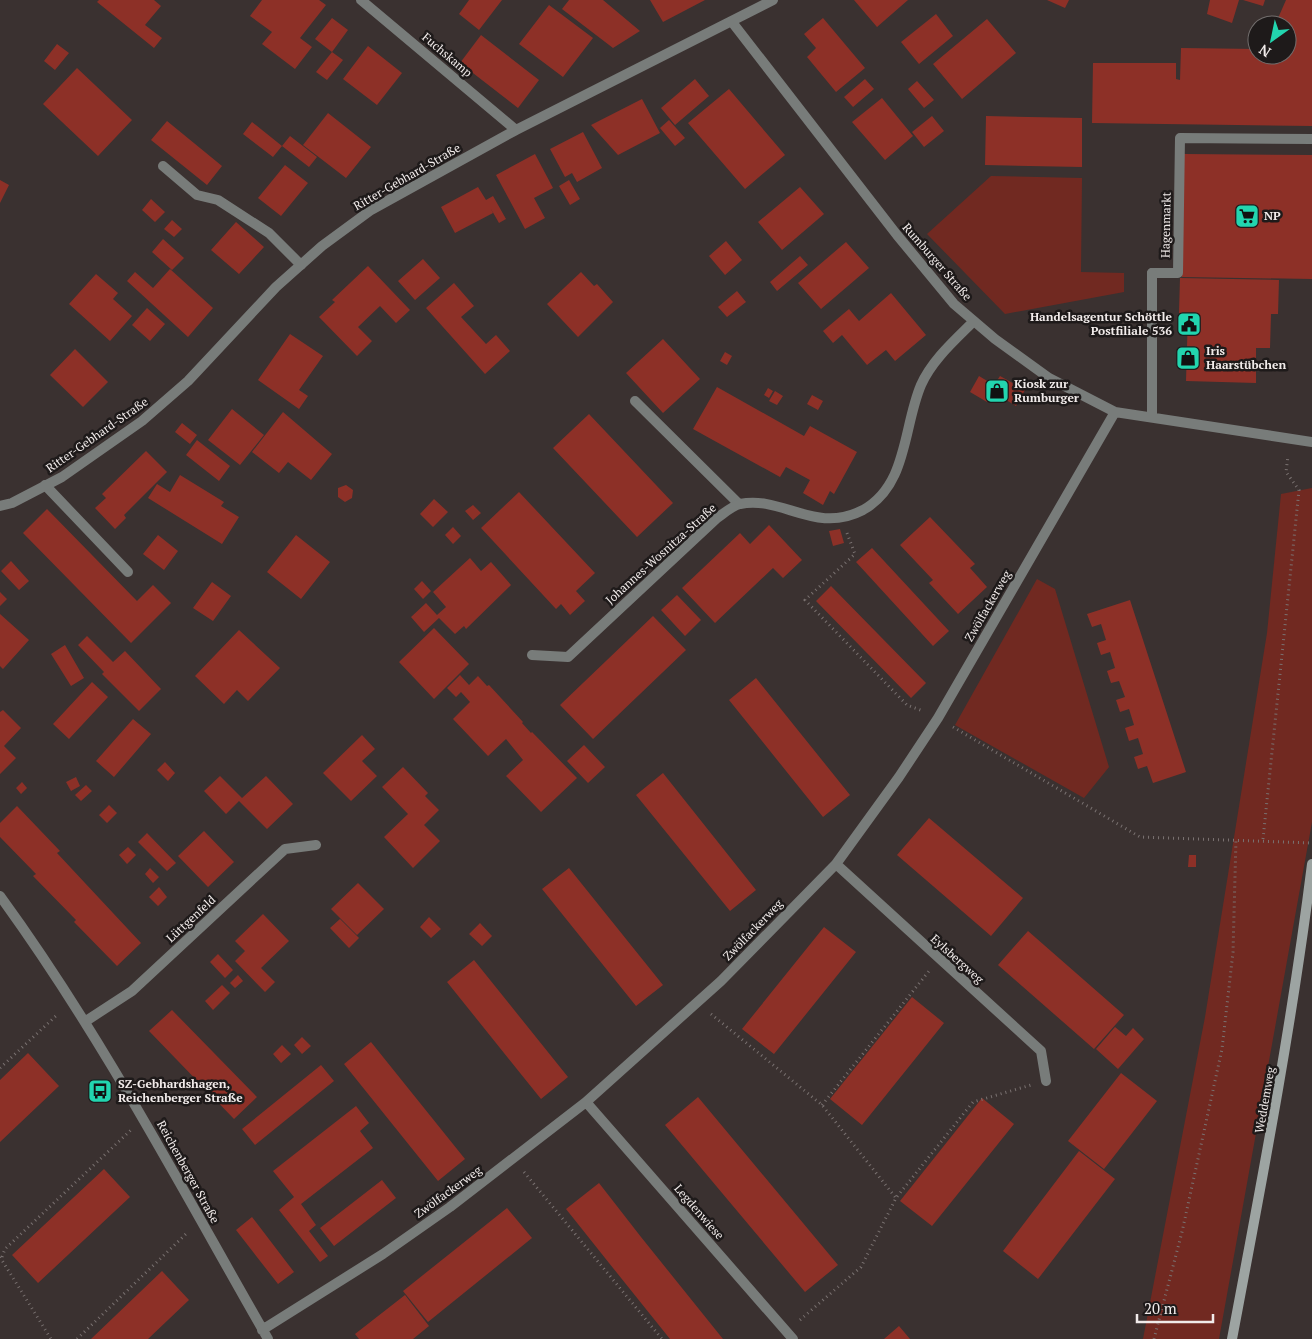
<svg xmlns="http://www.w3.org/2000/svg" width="1312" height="1339" viewBox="0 0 1312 1339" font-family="'PT Serif',serif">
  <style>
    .green { fill: #712921 }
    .building { fill: #8d3027 }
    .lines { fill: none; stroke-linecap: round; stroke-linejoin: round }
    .path { stroke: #7a7271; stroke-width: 3; stroke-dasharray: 1 4; stroke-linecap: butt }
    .service { stroke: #787c7a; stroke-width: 10 }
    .pedestrian { stroke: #787c7a; stroke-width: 10 }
    .minor { stroke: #787c7a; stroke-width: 10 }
    .secondary { stroke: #9da4a2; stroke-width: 10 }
    .labels { text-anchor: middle; stroke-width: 5; stroke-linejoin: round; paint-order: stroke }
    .street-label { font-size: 12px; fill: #f1ebea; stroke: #1e1a1a }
    .poi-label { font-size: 12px; font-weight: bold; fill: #f1ebea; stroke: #1e1a1a; text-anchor: start }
  </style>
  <rect width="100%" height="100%" fill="#3a3130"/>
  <path class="green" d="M991 176 1082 178 1081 272 1124 273V292L1005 314 927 234Z
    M1312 488V822L1219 1339H1143L1205 1017 1267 633 1281 494Z
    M1037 579 1055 589 1109 767 1084 798 955 725Z"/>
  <path class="building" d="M99 0H154L161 6 145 25 162 38 154 48 97 2Z
    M262 0H319L326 5 300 38 312 47 295 69 262 44 272 32 250 16Z
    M469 0H502L479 30 459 14Z
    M569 0H603L640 31 613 48 562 9Z
    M650 0H705L663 22Z
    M854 0H908L877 27Z
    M1047 0H1069L1065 8Z
    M1210 0H1239L1232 23 1207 14Z
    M1243 0H1265L1263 6Z
    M1286 0H1312V126L1092 123 1093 63H1176V79L1180 80 1181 48 1257 49V55H1287V25H1275Z
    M549 5 593 38 563 77 519 44Z
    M936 14 953 36 919 64 901 42Z
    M332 18 348 30 332 52 343 60 327 80 316 72 332 52 315 39Z
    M823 18 865 68 836 92 807 57 816 48 804 34Z
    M987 19 1016 53 962 99 933 64Z
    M481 35 539 80 518 108 460 63Z
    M57 44 69 53 55 70 44 61Z
    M368 46 402 73 377 105 343 79Z
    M77 68 132 120 98 156 43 104Z
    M695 79 709 96 675 125 661 108Z
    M865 79 874 89 853 107 844 97Z
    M917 81 934 100 924 108 908 89Z
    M729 89 785 155 745 189 688 123Z
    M882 98 913 136 885 160 852 122Z
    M642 99 660 133 618 155 591 125Z
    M328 113 371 147 346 178 303 145Z
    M932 116 944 131 924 147 912 132Z
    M986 116 1082 118V167L985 165Z
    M669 120 685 138 675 146 660 128Z
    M167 121 222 166 207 185 151 140Z
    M252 122 282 146 273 157 243 134Z
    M583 132 602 168 577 182 572 173 565 177 550 149Z
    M290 136 317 157 309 167 282 146Z
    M535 154 553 188 534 198 545 218 525 229 496 175Z
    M1184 154 1312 155V279L1182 277Z
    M285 165 308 183 281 216 258 198Z
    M0 180 9 185 0 203Z
    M569 180 580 199 570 205 559 186Z
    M478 187 486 200 493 196 506 219 499 223 491 209 493 213 455 233 441 207Z
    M800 187 824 214 782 250 758 222Z
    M151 199 165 212 155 222 142 210Z
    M172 220 182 229 174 237 164 229Z
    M236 222 264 247 239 274 211 250Z
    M163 239 184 258 172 270 152 252Z
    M726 241 742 260 725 275 709 256Z
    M846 242 869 268 821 309 798 283Z
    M800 256 808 265 777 291 770 282Z
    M423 259 440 278 415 300 398 281Z
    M368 266 410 310 396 323 380 306 358 327 372 341 357 356 319 317 335 302 332 300Z
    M170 269 213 308 188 337 127 281 135 272 153 288Z
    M581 272 594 286 597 284 613 302 578 337 547 304Z
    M96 274 118 293 113 299 132 316 110 341 69 304Z
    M1180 278 1279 280 1278 314H1271L1270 348H1256V383L1186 381 1188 313H1179Z
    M454 283 474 306 461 317 486 344 496 335 510 351 485 374 426 308Z
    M737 291 746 302 727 317 718 307Z
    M891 293 926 335 895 361 886 350 867 365 842 335 833 343 823 331 849 309 859 321Z
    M147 308 165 324 150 341 132 325Z
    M290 334 323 356 299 390 308 396 299 409 258 380Z
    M663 339 700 379 663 413 626 373Z
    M75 349 108 382 83 407 50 375Z
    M725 352 732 356 727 365 720 361Z
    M979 376 994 385 1000 376 1025 390 1016 406 993 392 987 402 970 392Z
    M717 387 804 436 810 426 857 452 834 494 830 491 823 505 803 493 810 480 786 467 780 477 693 429Z
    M768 388 773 391 769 398 764 395Z
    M775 391 783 396 777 405 769 401Z
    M812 395 823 401 818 410 807 404Z
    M232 409 264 435 240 465 208 440Z
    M283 412 332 454 311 480 288 462 279 473 252 452Z
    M589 414 673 503 637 537 553 448Z
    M182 423 197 435 190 444 175 432Z
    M197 440 230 466 219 481 186 455Z
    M146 451 167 472 124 515 126 518 115 529 95 508 106 498 102 494Z
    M180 475 224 502 221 506 239 517 222 544 148 498 157 484 170 492Z
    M346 485 353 490 352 498 345 502 338 497V488Z
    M519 492 595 573 576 591 585 601 570 615 561 604 556 609 481 528Z
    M434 499 448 512 433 527 420 514Z
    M473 505 481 513 473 520 465 511Z
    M47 509 137 601 153 585 171 603 131 643 23 533Z
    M930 517 975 564 970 568 987 587 958 614 929 583 933 580 900 545Z
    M769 525 802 560 783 578 773 568 715 623 682 588 740 533 750 544Z
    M453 527 461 536 453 544 445 535Z
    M840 529 844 543 833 546 829 531Z
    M158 535 178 551 164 570 143 554Z
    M296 535 330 562 301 599 267 572Z
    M872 548 949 631 933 646 856 562Z
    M470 558 481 571 491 562 511 585 466 629 464 626 455 634 439 618 424 632 411 617 426 603 437 615 446 607 433 592Z
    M11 561 29 581 19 590 1 571Z
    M422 581 431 591 423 599 414 589Z
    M212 582 231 596 213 621 193 608Z
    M831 586 926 683 911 698 816 601Z
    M0 592 7 599 0 606Z
    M677 595 701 620 685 636 661 610Z
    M1130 600 1186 772 1153 783 1147 766 1138 769 1134 757 1143 754 1138 738 1129 741 1125 728 1134 725 1129 709 1120 712 1116 700 1125 697 1119 681 1111 683 1107 671 1115 668 1110 652 1101 655 1097 643 1106 640 1101 624 1092 627 1087 614Z
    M0 614 29 640 3 669 0 666Z
    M653 616 686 650 593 739 560 705Z
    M434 628 469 664 434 699 399 662Z
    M239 630 280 668 248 701 237 690 224 704 195 676Z
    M87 636 113 662 125 651 161 689 139 711 102 674 104 672 78 645Z
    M65 645 84 678 71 686 51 654Z
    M460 675 469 685 478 676 487 686 489 685 523 722 522 723 531 733 532 732 577 778 541 812 506 776 523 760 506 739 488 756 453 719 470 702 461 692 456 697 447 688Z
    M756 678 850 795 823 817 729 700Z
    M92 682 108 697 69 739 53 724Z
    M3 710 21 728 4 746 16 758 0 774V712Z
    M133 719 151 734 114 777 96 761Z
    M362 735 375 749 362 761 377 776 351 801 323 773Z
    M584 745 605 767 588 783 567 761Z
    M165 762 175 773 168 781 157 770Z
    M403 767 428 793 425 796 439 810 424 825 440 841 413 868 384 837 408 814 382 787Z
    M663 773 756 890 730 911 636 795Z
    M220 776 242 798 266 776 293 804 267 829 239 801 226 814 204 791Z
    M76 777 80 786 71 791 66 782Z
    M22 782 27 788 21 794 16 788Z
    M86 785 92 791 81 801 75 795Z
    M109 805 117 813 107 823 99 815Z
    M17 806 60 851 57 853 141 943 117 966 74 922 76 920 33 876 36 874 0 837V823Z
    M929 818 1023 898 991 936 897 855Z
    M204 831 234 862 208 887 178 856Z
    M147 833 176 863 167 871 138 842Z
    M128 847 136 855 127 864 119 855Z
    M1189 855H1196V867H1188Z
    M150 868 159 877 153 883 145 874Z
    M569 868 663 985 636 1006 542 889Z
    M358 883 384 909 357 935 331 909Z
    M159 887 167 897 158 906 149 897Z
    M263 914 289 941 261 968 275 982 265 992 235 961 245 951 235 941Z
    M429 917 441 929 431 938 420 927Z
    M340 919 359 938 349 948 330 928Z
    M480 923 492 936 482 946 469 934Z
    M824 927 856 952 774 1054 742 1029Z
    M1028 931 1124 1015 1094 1049 998 965Z
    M218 954 233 970 225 978 210 962Z
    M474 960 568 1077 541 1099 447 982Z
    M238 975 243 981 235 988 230 983Z
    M222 985 230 993 213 1010 205 1001Z
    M912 997 944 1023 862 1125 830 1099Z
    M172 1010 257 1097 234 1119 149 1031Z
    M1115 1027 1126 1036 1133 1028 1144 1039 1118 1069 1096 1049Z
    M302 1037 311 1046 302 1054 294 1045Z
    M371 1042 465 1159 438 1181 344 1064Z
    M282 1045 291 1054 281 1063 273 1054Z
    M28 1053 59 1086 0 1142V1080Z
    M321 1065 334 1081 255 1145 242 1129Z
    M1121 1073 1157 1101 1104 1169 1068 1141Z
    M698 1097 838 1265 805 1292 665 1125Z
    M982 1098 1014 1124 932 1226 900 1201Z
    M356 1106 369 1123 360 1131 373 1148 301 1204 316 1225 309 1231 328 1256 320 1262 279 1210 294 1197 273 1171Z
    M1079 1151 1115 1179 1038 1279 1003 1251Z
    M104 1169 130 1197 38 1283 12 1255Z
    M382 1180 396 1198 334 1246 320 1228Z
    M599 1183 641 1237 723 1339H670L609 1263 566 1209Z
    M507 1208 532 1238 428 1322 403 1291Z
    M252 1217 294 1272 278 1284 236 1230Z
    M162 1271 189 1300 148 1339H91Z
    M405 1295 429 1326 413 1339H359L355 1334Z
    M899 1326 910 1339H884Z"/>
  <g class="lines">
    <path class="path" d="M847 533 855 554 805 600 907 705 923 711
      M953 727 1140 837 1312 843
      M1263 839 1299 490 1286 472 1288 456
      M711 1014 822 1105 896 1198
      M0 1068 58 1014
      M822 1105 929 971
      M524 1172 662 1339
      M0 1257 51 1339
      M2 1257 5 1249 131 1130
      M800 1320 861 1267 896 1198 973 1102 1031 1085
      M77 1339 188 1232
      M1154 1339 1182 1232 1222 1049 1233 952 1236 839"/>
    <path class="service" d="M163 166 197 195 218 200 269 233 301 265
      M635 401 739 504
      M45 485 128 572"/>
    <path class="pedestrian" d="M1152 273H1178L1180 138 1312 139"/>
    <path class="minor" d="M361 0 516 130
      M732 22 897 235 954 304 995 339 1049 378 1115 412 1312 442
      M1152 273V417
      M0 506 12 503 62 477 142 421 188 381 276 287 322 246 371 210 516 130 773 0
      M532 655 568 657 717 518C723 514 732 506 740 504 782 495 815 535 863 510 908 485 903 427 921 385 932 360 955 340 974 321
      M836 864 1041 1051 1046 1081
      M0 896C102 1036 182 1189 268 1339
      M86 1021 132 991 285 849 316 845
      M586 1102 793 1339
      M262 1330 383 1254 450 1207 586 1102 721 981 836 864 899 777 938 718 1115 412"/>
    <path class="secondary" d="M1232 1339C1262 1180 1292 1025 1312 864"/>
  </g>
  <defs>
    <g id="supermarket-square" transform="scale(1.25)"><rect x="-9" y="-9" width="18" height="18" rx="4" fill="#22d5af" stroke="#1e1a1a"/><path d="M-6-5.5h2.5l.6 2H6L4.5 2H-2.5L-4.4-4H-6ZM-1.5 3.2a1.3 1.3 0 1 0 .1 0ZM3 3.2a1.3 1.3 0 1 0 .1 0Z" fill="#111"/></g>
    <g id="civic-square" transform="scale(1.25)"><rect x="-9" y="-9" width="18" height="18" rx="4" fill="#22d5af" stroke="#1e1a1a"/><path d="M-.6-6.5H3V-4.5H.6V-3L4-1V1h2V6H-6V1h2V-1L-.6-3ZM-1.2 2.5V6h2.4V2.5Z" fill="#111"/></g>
    <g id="shop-square" transform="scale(1.25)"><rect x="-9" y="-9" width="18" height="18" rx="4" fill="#22d5af" stroke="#1e1a1a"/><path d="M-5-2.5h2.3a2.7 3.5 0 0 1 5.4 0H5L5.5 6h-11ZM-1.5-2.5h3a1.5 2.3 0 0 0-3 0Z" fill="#111"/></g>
    <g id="bus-square" transform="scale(1.25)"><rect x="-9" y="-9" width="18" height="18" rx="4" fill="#22d5af" stroke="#1e1a1a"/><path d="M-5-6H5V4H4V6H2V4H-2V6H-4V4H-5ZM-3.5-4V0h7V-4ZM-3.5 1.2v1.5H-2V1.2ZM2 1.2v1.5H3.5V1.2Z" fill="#111"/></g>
  </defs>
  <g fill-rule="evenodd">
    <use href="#supermarket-square" x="1247" y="216"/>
    <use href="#civic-square" x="1189" y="324"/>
    <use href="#shop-square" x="1188" y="358"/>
    <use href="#shop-square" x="997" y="391"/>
    <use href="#bus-square" x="100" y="1091"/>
  </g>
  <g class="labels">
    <g class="street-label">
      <text transform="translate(447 55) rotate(40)" y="4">Fuchskamp</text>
      <text transform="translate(407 177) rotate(-30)" y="4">Ritter-Gebhard-Straße</text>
      <text transform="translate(1166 225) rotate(-89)" y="4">Hagenmarkt</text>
      <text transform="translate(937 262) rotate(49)" y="4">Rumburger Straße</text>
      <text transform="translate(97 435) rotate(-35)" y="4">Ritter-Gebhard-Straße</text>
      <text transform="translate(661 554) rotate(-42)" y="4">Johannes-Wosnitza-Straße</text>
      <text transform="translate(988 606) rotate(-60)" y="4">Zwölfackerweg</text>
      <text transform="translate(191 919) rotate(-43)" y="4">Lüttgenfeld</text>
      <text transform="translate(753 930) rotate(-46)" y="4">Zwölfackerweg</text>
      <text transform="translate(957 959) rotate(42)" y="4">Eylsbergweg</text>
      <text transform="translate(1265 1100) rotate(-80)" y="4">Weddemweg</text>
      <text transform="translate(188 1172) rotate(61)" y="4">Reichenberger Straße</text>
      <text transform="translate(448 1192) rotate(-36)" y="4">Zwölfackerweg</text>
      <text transform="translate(699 1212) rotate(49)" y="4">Legdenwiese</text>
    </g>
    <g class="poi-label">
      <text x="1264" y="220">NP</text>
      <text x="1172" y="321" text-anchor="end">Handelsagentur Schöttle<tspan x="1172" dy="14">Postfiliale 536</tspan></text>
      <text x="1206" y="355">Iris<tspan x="1206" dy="14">Haarstübchen</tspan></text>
      <text x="1014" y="388">Kiosk zur<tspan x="1014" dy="14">Rumburger</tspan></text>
      <text x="118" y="1088">SZ-Gebhardshagen,<tspan x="118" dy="14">Reichenberger Straße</tspan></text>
    </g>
  </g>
  <g transform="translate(1272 40) rotate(213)"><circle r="24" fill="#1e1a1a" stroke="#726e6d"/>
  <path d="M0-4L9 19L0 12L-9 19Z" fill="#22d5af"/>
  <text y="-8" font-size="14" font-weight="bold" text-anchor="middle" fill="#f1ebea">N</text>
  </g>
  <path d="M1137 1314v8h76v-8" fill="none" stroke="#f1ebea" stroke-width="2.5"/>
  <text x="1144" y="1314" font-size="15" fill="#f1ebea" stroke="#1e1a1a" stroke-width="4" paint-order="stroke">20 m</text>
</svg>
